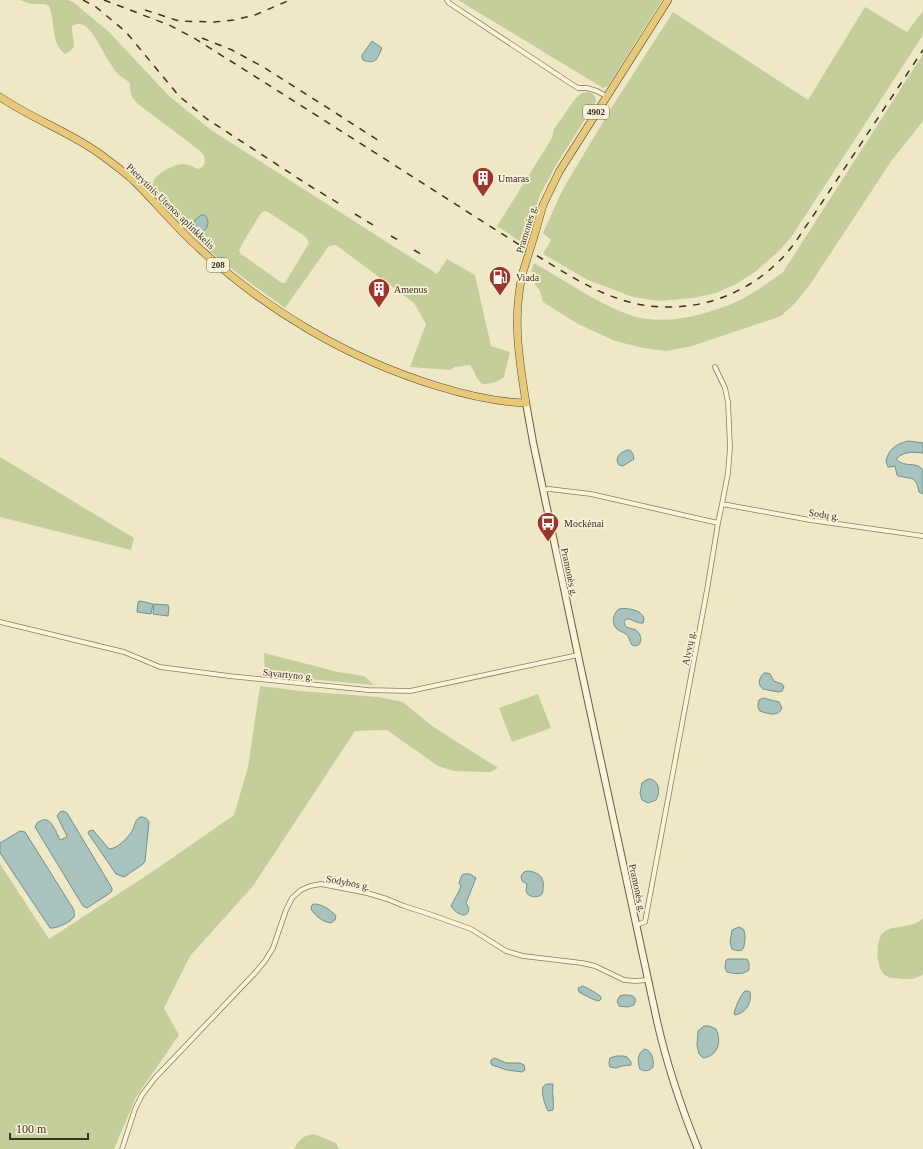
<svg xmlns="http://www.w3.org/2000/svg" width="923" height="1149" viewBox="0 0 923 1149" font-family="Georgia,serif">
  <style>
    .green { fill: #c3ce9a; fill-rule: evenodd }
    .water { fill: #a8c3be; stroke: #6e928d }
    .lines { fill: none; stroke-linecap: round; stroke-linejoin: round }
    .minor-casing { stroke: #8c7a5c; stroke-width: 5.5 }
    .secondary-casing { stroke: #6e5b3f; stroke-width: 8 }
    .trunk-casing { stroke: #5a4830; stroke-width: 8 }
    .minor { stroke: #faf4db; stroke-width: 4 }
    .secondary { stroke: #faf4db; stroke-width: 6 }
    .trunk { stroke: #e8c97b; stroke-width: 7 }
    .rail { stroke: #3c3020; stroke-width: 1.5; stroke-dasharray: 7 7; stroke-linecap: butt }
    .trunk-bridge-casing { stroke: #5a4830; stroke-width: 8; stroke-linecap: butt }
    .trunk-bridge { stroke: #e8c97b; stroke-width: 7 }
    .labels { text-anchor: middle; stroke-width: 3.5; stroke-linejoin: round; paint-order: stroke }
    .shield { fill: #f7f1d7; stroke: #746a57; stroke-width: 1 }
    .shield-label { font-size: 9px; font-weight: bold; fill: #3c3020 }
    .poi-label { font-size: 10px; fill: #3c3020; stroke: #f7f1d7; text-anchor: start }
    .street-label { font-size: 10px; fill: #3c3020; stroke: #f7f1d7 }
  </style>
  <rect width="100%" height="100%" fill="#efe8c7"/>
  <path class="green" d="M20 0H68L73 2 109 32 169 96 211 130 437 274 447 259 475 275 491 346 510 352 504 377C497 382 491 384 482 384 475 378 476 373 470 365L455 367 450 370 410 367 426 324 414 303 336 245 329 246 285 308C249 282 213 257 182 225 171 214 162 201 152 189 152 189 153 183 153 182 156 174 174 164 183 164 189 164 193 167 198 169L202 167 205 163 204 156 199 150 138 104C129 94 131 95 130 83 127 80 123 78 120 76 115 72 112 65 108 60 101 50 89 15 72 26 72 34 74 40 74 47L69 52 65 54C50 42 56 23 49 6L44 4H31ZM265 211 268 212 306 237 309 243 285 283H282L241 254 239 251 242 244 261 213Z
    M458 0H662L608 86 603 88Z
    M865 7 907 32 923 11V35L792 236 779 251 755 272 736 284 716 293 693 298 659 301 633 297 588 280 543 254 551 240 543 233 563 189 612 107 673 12 808 100Z
    M923 54V121L892 160 809 286 795 303 781 316 692 346 666 351 643 348 615 341 578 324 543 302 540 291 533 282 530 275 534 263C564 280 594 301 627 314 662 327 703 316 736 302 753 294 768 283 783 272Z
    M588 92C594 94 596 96 596 102L556 165 540 195 524 244 497 226 552 138 554 129 575 99 582 93Z
    M0 457 134 538 131 550 0 517Z
    M264 653 338 672 364 676 374 685 265 675Z
    M260 686 300 691 378 697 403 702 432 726 498 768 490 772 454 771 438 766 387 730 355 731 253 886 190 956 164 1008 179 1035 136 1097 114 1149H0V864L49 939 155 870 234 815 248 767Z
    M538 694 551 728 512 742 499 708Z
    M923 918V974C917 979 911 979 903 979 897 978 889 979 885 975 876 968 876 947 880 937 887 922 912 931 923 918Z
    M314 1134 336 1143 339 1149H294C300 1139 302 1136 314 1134Z"/>
  <path class="water" d="M372 41 382 48C377 59 376 65 363 60L362 58V55Z
    M201 215H205C214 227 200 239 194 224L195 220Z
    M908 441 923 443V453C912 452 904 451 896 459 905 469 918 460 923 471V494L919 492C916 476 912 479 898 476L897 475 895 466 890 467H888L886 462C888 449 896 444 908 441Z
    M627 450H630L633 454 634 459 623 466 619 465C614 457 620 453 627 450Z
    M140 601 153 604 151 614 137 612 138 602Z
    M154 604 168 605 169 607 168 616 153 614Z
    M619 609C628 607 648 611 643 623 636 624 632 618 626 619L624 622 626 627C629 628 633 629 636 630 643 635 643 649 632 645 630 642 629 636 626 634 623 632 619 631 617 629 611 624 613 613 619 609Z
    M764 673H767L770 674 774 681 782 684 784 687 782 691 778 692 763 689C757 684 759 678 764 673Z
    M763 698 779 702 782 708C779 717 768 714 760 711 757 707 758 704 759 700Z
    M648 779C659 779 661 792 656 800L648 803 642 800 640 793 642 783Z
    M63 811 67 813 112 888V891L110 893 87 908 83 906 35 827 37 823C39 822 41 820 43 820 51 817 57 834 60 840L65 838 67 836 57 816 60 812Z
    M140 817C145 817 147 818 149 822L145 861 143 864 124 877 116 874 88 833 89 831 93 830 109 849C117 849 128 838 132 831 136 825 133 822 140 817Z
    M20 831 25 832 74 910C74 913 75 914 74 917 71 922 56 929 50 928L0 853V843Z
    M528 871C538 872 545 877 543 888 543 889 543 893 542 894 538 899 526 897 526 890 526 888 527 886 527 884L522 881 521 876 524 872Z
    M464 874H470L476 878 466 903 469 908C468 921 455 913 451 906 454 899 459 893 461 886L459 883 462 875Z
    M314 904C322 904 331 910 336 916L335 920 331 923C323 922 315 916 311 909L312 905Z
    M739 927 743 929C745 932 745 935 745 939 744 950 743 953 732 949L730 942 732 930Z
    M728 959H747L749 963V970C743 975 734 974 727 972L725 968 726 960Z
    M583 986C586 987 600 995 601 997V999L599 1001 592 999 579 992 578 988Z
    M745 991H748L750 992C752 1003 746 1013 735 1015L734 1013C736 1006 740 996 745 991Z
    M623 995C630 995 639 995 634 1005L627 1007 619 1006 617 1001 620 996Z
    M704 1026H709L716 1029C722 1042 718 1056 703 1058L699 1054 697 1045 698 1031Z
    M645 1049C652 1051 654 1060 653 1067 649 1071 645 1072 640 1069 637 1062 637 1053 645 1049Z
    M624 1056 627 1057 631 1062V1065L622 1066 616 1068 610 1067 609 1063 610 1058 616 1056Z
    M495 1058 506 1063H520L524 1065 525 1070 522 1072 507 1070 492 1065 491 1064V1060Z
    M550 1084H553C553 1088 552 1092 553 1095 553 1101 554 1105 553 1110L548 1111C545 1106 541 1092 543 1087 545 1084 547 1084 550 1084Z"/>
  <g class="lines">
    <g class="minor-casing">
      <path id="minor" d="M447 0 449 3 570 83 578 88H587L597 91 606 96
        M543 490 549 489 591 494 718 523
        M722 504 810 520 923 536
        M0 622 124 652 160 667 229 676 368 690 410 691 578 655
        M636 925 645 922 707 590 718 523 722 504 728 473 730 447 728 402 725 388 715 367
        M122 1149 135 1109 142 1095 155 1078 255 973 265 961 273 948 286 910 292 898 301 890 310 886 321 884 367 893 387 899 404 906 429 914 471 929 506 951 523 956 582 963 595 966 624 980 635 981 648 980"/>
    </g>
    <g class="secondary-casing">
      <path id="secondary" d="M526 403 533 442 578 655 657 1021C667 1065 681 1107 698 1149"/>
    </g>
    <g class="trunk-casing">
      <path id="trunk" d="M0 97C34 120 75 134 108 160 116 166 124 172 132 179 155 201 175 227 199 248 267 311 349 359 437 386 466 395 496 402 526 403 519 359 512 316 523 272
        M536 230 543 205 559 172 668 0"/>
    </g>
    <use href="#minor" class="minor"/>
    <use href="#secondary" class="secondary"/>
    <use href="#trunk" class="trunk"/>
    <path class="rail" d="M83 0 96 7 126 32 179 96 207 119 310 186 343 206
      M104 0 169 25 194 38C272 87 349 136 427 186 460 207 494 229 528 250 570 276 614 307 666 307 714 308 760 286 790 249 797 241 802 231 809 222L923 50
      M145 10 179 21 214 22 234 20 255 15 290 0
      M202 38 232 50 265 68 381 142
      M355 214 378 228
      M391 236 402 242
      M414 250 426 257"/>
    <g class="trunk-bridge-casing">
      <path id="trunk-bridge" d="M523 272 536 230"/>
    </g>
    <use href="#trunk-bridge" class="trunk-bridge"/>
  </g>
  <defs>
    <g id="building-pin" transform="scale(1.15)"><path d="M0 17L-7.5 6A9.5 9.5 0 1 1 7.5 6Z" fill="#9c352a" stroke="#f7f1d7"/><path d="M-4-6H4V6H1V3H-1V6H-4ZM-2.5-4.3h1.7v1.8h-1.7ZM.8-4.3h1.7v1.8H.8ZM-2.5-1h1.7V.8h-1.7ZM.8-1h1.7V.8H.8Z" fill="#fff"/></g>
    <g id="fuel-pin" transform="scale(1.15)"><path d="M0 17L-7.5 6A9.5 9.5 0 1 1 7.5 6Z" fill="#9c352a" stroke="#f7f1d7"/><path d="M-5.5-6h7V0h2V4h1.3V-2.5L3-4.5l.8-.8L6-3V5H2.5V1h-1V6h-7ZM-4.2-4.7v3.2H.2V-4.7Z" fill="#fff"/></g>
    <g id="bus-pin" transform="scale(1.15)"><path d="M0 17L-7.5 6A9.5 9.5 0 1 1 7.5 6Z" fill="#9c352a" stroke="#f7f1d7"/><path d="M-5-6H5V4H4V6H2V4H-2V6H-4V4H-5ZM-3.5-4V0h7V-4ZM-3.5 1.2v1.5H-2V1.2ZM2 1.2v1.5H3.5V1.2Z" fill="#fff"/></g>
  </defs>
  <g fill-rule="evenodd">
    <use href="#building-pin" x="483" y="178"/>
    <use href="#fuel-pin" x="500" y="277"/>
    <use href="#building-pin" x="379" y="289"/>
    <use href="#bus-pin" x="548" y="523"/>
  </g>
  <g class="labels">
    <g class="shield">
      <rect x="583" y="105" width="26" height="14" rx="3"/>
      <rect x="207" y="258" width="22" height="14" rx="3"/>
    </g>
    <g class="shield-label">
      <text x="596" y="115">4902</text>
      <text x="218" y="268">208</text>
    </g>
    <g class="poi-label">
      <text x="498" y="182">Umaras</text>
      <text x="516" y="281">Viada</text>
      <text x="394" y="293">Amenus</text>
      <text x="564" y="527">Mockėnai</text>
    </g>
    <g class="street-label">
      <text transform="translate(171 206) rotate(44)" y="4">Pietrytinis Utenos aplinkkelis</text>
      <text transform="translate(526 229) rotate(-73)" y="4">Pramonės g.</text>
      <text transform="translate(824 514) rotate(8)" y="4">Sodų g.</text>
      <text transform="translate(570 572) rotate(78)" y="4">Pramonės g.</text>
      <text transform="translate(688 648) rotate(-79)" y="4">Alyvų g.</text>
      <text transform="translate(288 674) rotate(6)" y="4">Sąvartyno g.</text>
      <text transform="translate(348 882) rotate(11)" y="4">Sodybos g.</text>
      <text transform="translate(638 888) rotate(78)" y="4">Pramonės g.</text>
    </g>
  </g>
  <path d="M10 1133v6h78v-6" fill="none" stroke="#3c3020" stroke-width="2"/>
  <text x="16" y="1133" font-size="12" fill="#3c3020" stroke="#f7f1d7" stroke-width="3" paint-order="stroke">100 m</text>
</svg>
